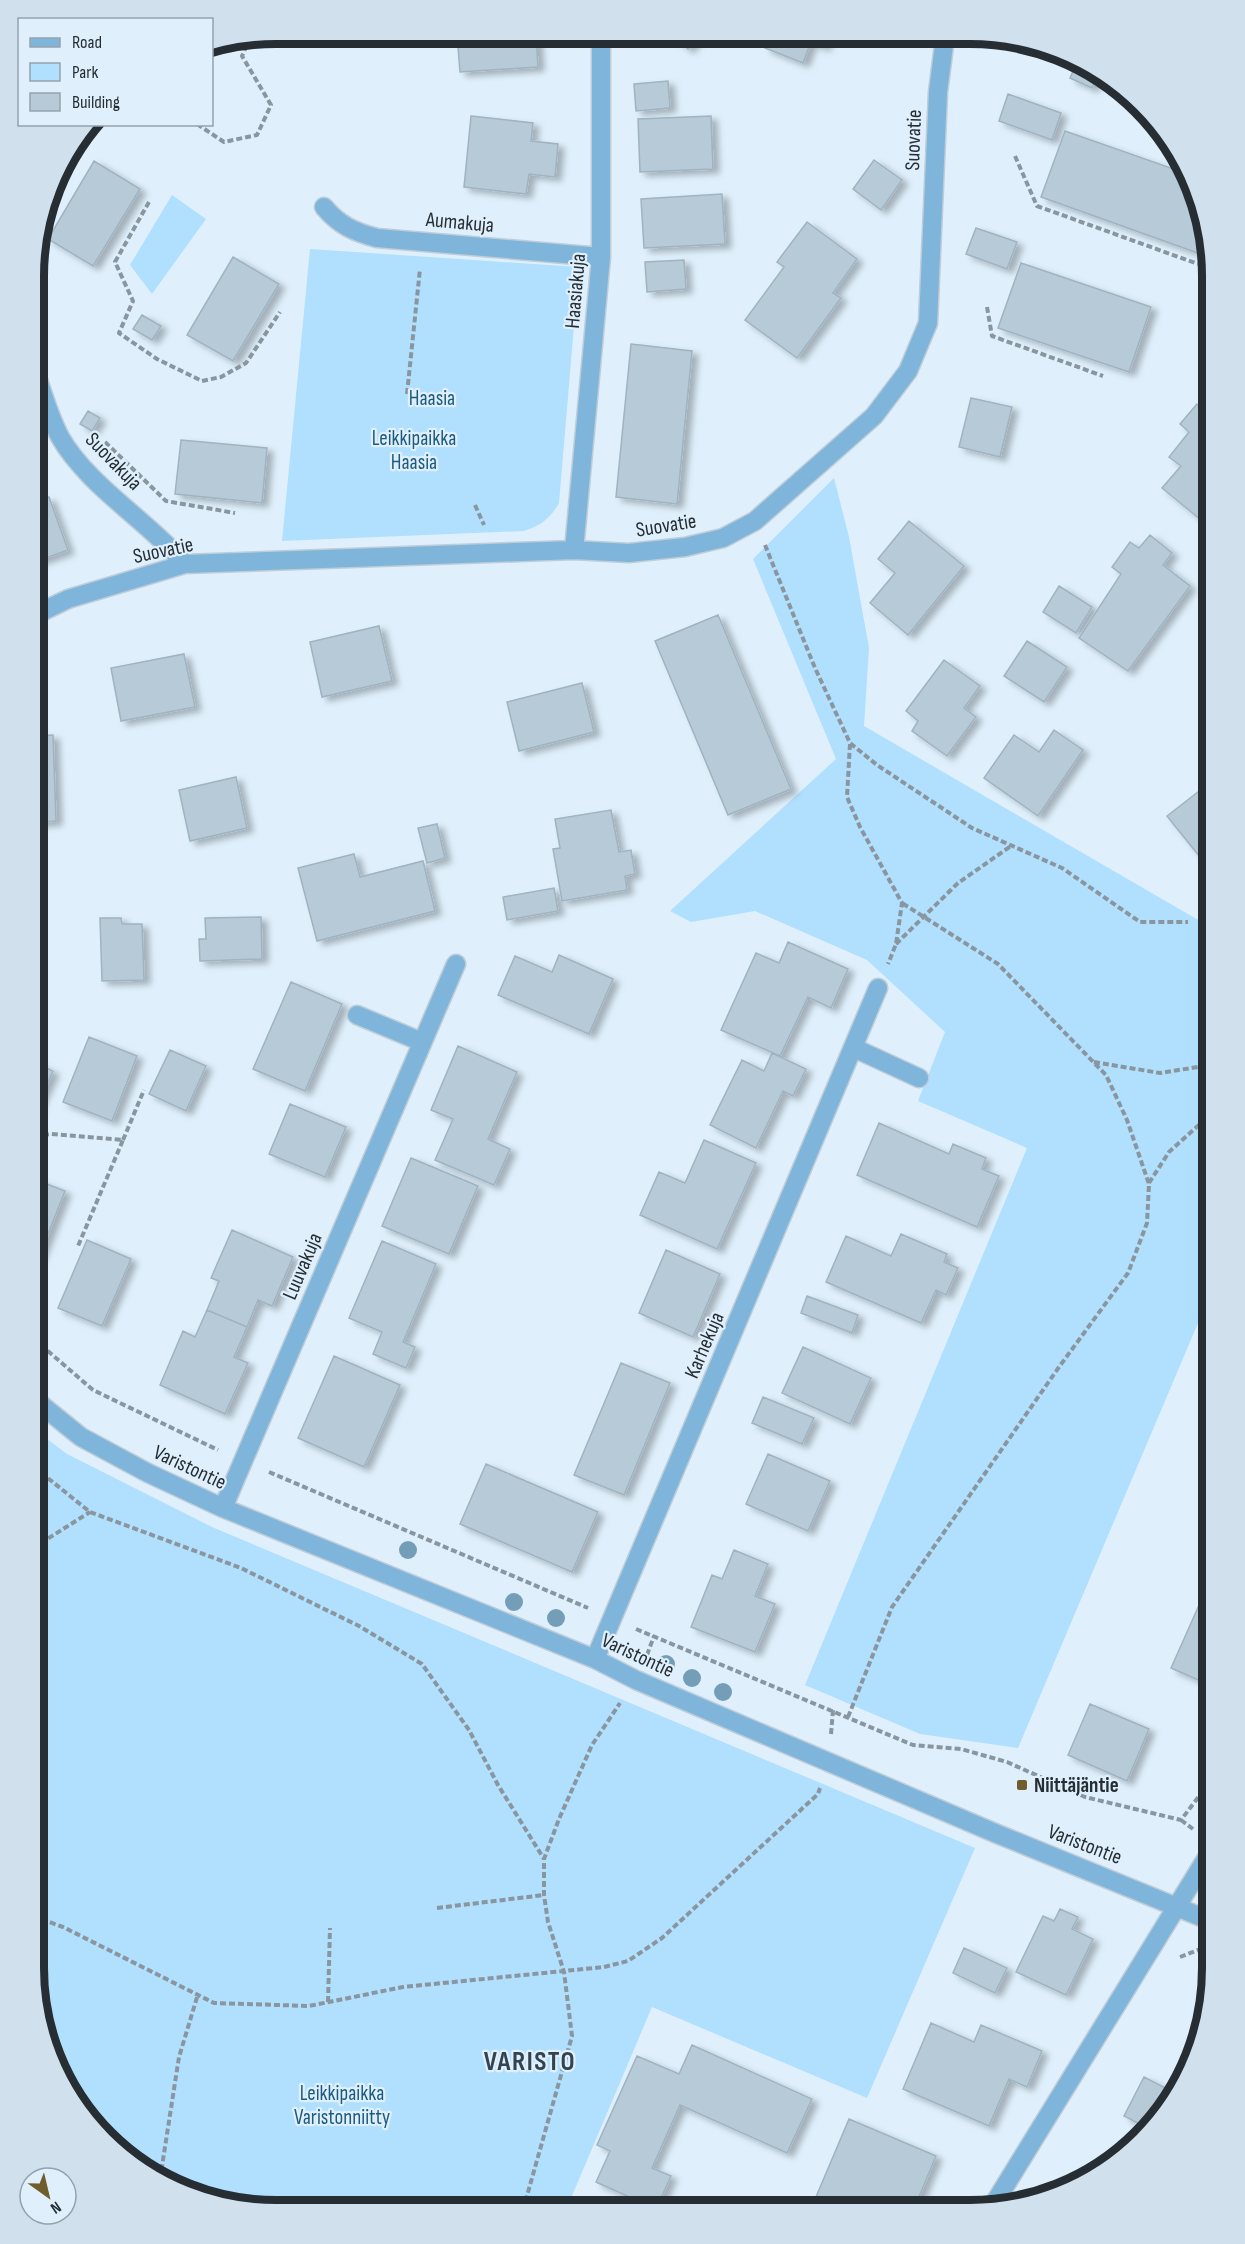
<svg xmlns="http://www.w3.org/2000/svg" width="1245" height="2244" viewBox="0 0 1245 2244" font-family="'Sofia Sans Condensed',sans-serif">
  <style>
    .green { fill: #b1dffe }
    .building { fill: #b6cad8; stroke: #9fb3c1; stroke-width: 1.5; filter: url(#shadow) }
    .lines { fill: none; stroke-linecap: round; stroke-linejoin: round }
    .minor-casing { stroke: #becdd8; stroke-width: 21 }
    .path { stroke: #89969f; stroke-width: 4; stroke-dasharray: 6 3; stroke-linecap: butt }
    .minor { stroke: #7fb5da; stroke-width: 18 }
    .tree { fill: #749eb7 }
    .poi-dot { fill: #705d2c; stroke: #dff0fc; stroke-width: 2 }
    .labels { text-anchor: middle; stroke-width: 4.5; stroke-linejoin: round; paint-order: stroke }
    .street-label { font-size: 21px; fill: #262e34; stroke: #dff0fc }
    .park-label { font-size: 21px; fill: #1c5b7f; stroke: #dff0fc }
    .poi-label { font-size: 21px; font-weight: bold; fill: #262e34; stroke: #dff0fc; text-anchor: start }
    .district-label { font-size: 27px; font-weight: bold; letter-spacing: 1.5px; fill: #324450; stroke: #dff0fc }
    .rim { fill: none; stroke: #262e34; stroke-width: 8 }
  </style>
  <defs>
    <filter id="shadow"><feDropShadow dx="6" dy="4" stdDeviation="3" flood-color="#0004"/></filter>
  </defs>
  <rect width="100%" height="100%" fill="#dff0fc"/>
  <path class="green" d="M172 195 206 219 152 294 130 265Z
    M310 249 579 267 559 503C550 519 541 525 524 531L282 541Z
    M834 478 849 537 869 648 864 726 1212 928V1290L1018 1748 920 1734 805 1685 1027 1148 918 1101 945 1032 867 960 755 911 691 922 670 911 836 759 753 559Z
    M34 1429 67 1454 212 1527 975 1848 867 2098 652 2007 566 2210 243 2209 182 2192 116 2151 74 2104 46 2047 33 1969Z"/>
  <path class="building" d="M457 34 536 35 538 67 460 72Z
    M671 35 698 36 688 49Z
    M769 36H828L824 47 811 42 803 63 765 48Z
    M1063 53 1077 58 1099 73 1092 88 1070 78 1077 62 1062 56Z
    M668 81 670 108 636 111 634 84Z
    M1008 94 1061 113 1052 140 999 121Z
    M471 116 533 123 531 141 558 144 555 177 529 174 526 194 464 187Z
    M711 116 713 169 640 172 638 119Z
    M1065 131 1188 174 1199 197 1209 257 1041 197Z
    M874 160 902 180 881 210 853 189Z
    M94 161 140 189 93 266 48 239Z
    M722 194 725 244 644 248 641 199Z
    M807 222 857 259 833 293 841 298 797 358 745 320 784 267 777 262Z
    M976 228 1017 242 1007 269 966 254Z
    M233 257 279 284 233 361 187 335Z
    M684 260 686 289 647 292 645 262Z
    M1021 263 1151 307 1129 372 998 328Z
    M142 315 161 326 152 340 133 329Z
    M631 344 692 351 677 504 616 497Z
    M971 398 1012 407 1000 457 959 447Z
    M1197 404 1212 416V507L1201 520 1162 488 1181 466 1169 457 1189 432 1180 424Z
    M88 411 100 418 92 431 80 424Z
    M181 440 267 448 262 503 175 494Z
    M49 497 68 550 35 562V502Z
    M909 521 964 566 908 635 870 603 895 573 878 559Z
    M1150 535 1172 553 1163 565 1190 586 1128 671 1079 638 1121 574 1112 567 1130 542 1139 548Z
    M1059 586 1092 607 1076 633 1043 612Z
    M718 615 791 789 728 815 655 641Z
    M379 626 392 681 322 697 310 642Z
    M1027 641 1067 667 1044 702 1004 676Z
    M184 654 195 707 121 721 111 668Z
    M944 660 980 686 964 708 976 717 947 756 912 731 918 721 906 711Z
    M582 683 594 732 519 751 507 702Z
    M1054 730 1083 750 1038 816 984 778 1014 735 1039 752Z
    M53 735 56 821 34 823V736Z
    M236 777 247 828 190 841 179 790Z
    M1212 781V872L1167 816Z
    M611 810 619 852 631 850 635 874 625 876 627 890 562 901 553 849 560 848 555 819Z
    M437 824 445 858 427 863 418 828Z
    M354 854 360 877 423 861 435 911 317 941 298 868Z
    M554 888 558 911 507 920 503 897Z
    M261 917 262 959 200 961 199 939H206L205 918Z
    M100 918H121L122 924H142L144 980 102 981Z
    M788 942 848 969 831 1008 808 997 780 1056 721 1030 756 953 779 963Z
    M559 955 613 979 589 1034 498 995 515 956 552 972Z
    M291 982 342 1004 305 1091 253 1069Z
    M89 1037 137 1056 112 1121 63 1102Z
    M458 1046 517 1072 488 1139 510 1149 494 1185 435 1160 453 1119 431 1110Z
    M170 1050 206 1066 186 1111 149 1094Z
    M772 1053 806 1069 793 1096 783 1091 756 1148 710 1125 742 1060 764 1071Z
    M34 1062 53 1071 34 1113Z
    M290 1104 346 1127 325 1177 269 1154Z
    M879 1123 949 1154 953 1144 986 1158 982 1169 999 1176 977 1227 857 1175Z
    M704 1140 756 1163 717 1249 640 1215 659 1172 685 1183Z
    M411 1158 478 1186 449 1254 382 1226Z
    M34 1179 65 1191 39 1257 34 1255Z
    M232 1230 293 1257 272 1306 258 1300 247 1327 207 1310 219 1281 211 1278Z
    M901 1234 947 1254 944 1262 958 1268 946 1295 936 1290 921 1323 826 1282 846 1236 891 1256Z
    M87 1240 131 1259 102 1326 58 1308Z
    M382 1241 436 1264 403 1342 415 1347 406 1368 373 1354 382 1332 349 1318Z
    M666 1250 720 1274 693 1337 639 1313Z
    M807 1296 858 1315 852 1333 801 1313Z
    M207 1310 247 1327 234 1357 248 1363 225 1414 160 1385 183 1331 195 1337Z
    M803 1347 871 1378 850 1424 782 1393Z
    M334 1356 400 1385 364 1467 298 1438Z
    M621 1363 670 1383 624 1495 574 1475Z
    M763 1397 814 1418 802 1444 752 1423Z
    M768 1454 830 1481 808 1531 746 1504Z
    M486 1464 598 1512 572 1572 460 1524Z
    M734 1550 768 1564 755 1596 775 1604 755 1652 691 1627 712 1575 722 1579Z
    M1200 1603 1212 1608V1686L1171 1668Z
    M1090 1704 1149 1729 1127 1781 1068 1755Z
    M1060 1909 1078 1917 1072 1929 1093 1939 1066 1995 1016 1972 1043 1916 1054 1921Z
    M964 1948 1007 1968 995 1993 953 1973Z
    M931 2023 974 2042 981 2025 1042 2051 1027 2087 1009 2079 989 2126 903 2089Z
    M692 2045 812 2099 787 2153 680 2105 652 2168 671 2176 656 2209 596 2182 610 2151 597 2145 637 2056 679 2074Z
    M1144 2077 1175 2093 1162 2116 1149 2129 1124 2116Z
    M849 2119 936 2156 913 2211H810Z"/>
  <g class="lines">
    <g class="minor-casing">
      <path id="minor" d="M324 207C339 225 354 232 377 238L601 257
        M35 372C43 393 49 417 60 437 88 486 148 521 185 564
        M574 550 601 257V35
        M35 615 68 599 185 564 574 550 629 553 685 547 723 538 755 521 874 416 908 371 928 323 938 92 945 37
        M357 1015 422 1042
        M854 1048 919 1078
        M34 1399 81 1437 148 1473 223 1508 595 1659 636 1680 995 1833 1211 1921
        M223 1508 456 964
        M595 1659 878 988
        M992 2207 1211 1851"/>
    </g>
    <path class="path" d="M197 124 224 142 257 135 271 105 242 56 250 38
      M1015 156 1037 206 1198 264
      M149 202 115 262 133 301 119 333 157 359 202 381 221 377 246 363 280 312
      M987 307 992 336 1103 376
      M407 394 420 269
      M105 442 166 501 235 513
      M475 505 484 525
      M765 545 815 668 850 743 877 765 972 828 1062 868 1140 922H1188
      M850 744 847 797 860 827 902 903 896 944 888 964
      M896 944 958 883 1011 846
      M1094 1062 1160 1073 1204 1066 1212 1067
      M34 1136 51 1134 123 1140 78 1246
      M123 1140 144 1090
      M1149 1183 1169 1152 1212 1113
      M34 1339 93 1390 218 1450
      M34 1347 38 1343
      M34 1467 90 1512 241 1568 359 1626 422 1664 469 1730 498 1785 544 1859
      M269 1472 588 1608
      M33 1548 90 1512
      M636 1629 913 1745 961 1749 1007 1762 1085 1797 1181 1820 1212 1779
      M647 1655 654 1636
      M848 1717 892 1607 1059 1367 1128 1273 1147 1223 1149 1184 1127 1120 1106 1075 998 964 902 903
      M831 1734 833 1710
      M1181 1820 1193 1829
      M437 1908 544 1895
      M33 1916 63 1927 214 2003 309 2006 403 1987 604 1967 628 1961 662 1938 818 1794 820 1788
      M1180 1957 1203 1948
      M328 2002 330 1928
      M160 2179 179 2057 198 1994
      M523 2210 572 2036 564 1972 548 1922 544 1895V1859L559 1819 592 1745 620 1703"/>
    <use href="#minor" class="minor"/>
  </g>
  <g class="tree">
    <circle cx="408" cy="1550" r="9"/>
    <circle cx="514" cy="1602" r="9"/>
    <circle cx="556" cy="1618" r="9"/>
    <circle cx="666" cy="1664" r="9"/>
    <circle cx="692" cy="1678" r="9"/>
    <circle cx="723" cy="1692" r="9"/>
  </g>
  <rect class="poi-dot" x="1016" y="1779" width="12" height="12" rx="3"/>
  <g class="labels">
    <g class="street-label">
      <text transform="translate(913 140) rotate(-88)" y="7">Suovatie</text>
      <text transform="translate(460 222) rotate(5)" y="7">Aumakuja</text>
      <text transform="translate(575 291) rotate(-85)" y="7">Haasiakuja</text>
      <text transform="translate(114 461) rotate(46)" y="7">Suovakuja</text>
      <text transform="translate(666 525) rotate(-9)" y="7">Suovatie</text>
      <text transform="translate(163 550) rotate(-12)" y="7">Suovatie</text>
      <text transform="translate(302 1266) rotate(-67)" y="7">Luuvakuja</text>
      <text transform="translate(704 1345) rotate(-67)" y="7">Karhekuja</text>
      <text transform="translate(190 1467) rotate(25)" y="7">Varistontie</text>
      <text transform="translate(638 1655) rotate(25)" y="7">Varistontie</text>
      <text transform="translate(1085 1844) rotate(21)" y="7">Varistontie</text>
    </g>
    <g class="park-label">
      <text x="432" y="405">Haasia</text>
      <text x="414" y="445">Leikkipaikka<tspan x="414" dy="24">Haasia</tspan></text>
      <text x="342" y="2100">Leikkipaikka<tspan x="342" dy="24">Varistonniitty</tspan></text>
    </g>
    <g class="poi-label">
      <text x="1034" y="1792">Niittäjäntie</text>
    </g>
    <g class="district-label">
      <text x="530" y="2070">VARISTO</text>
    </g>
  </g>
  <path d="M0 0H1245V2244H0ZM276 44H970A232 232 0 0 1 1202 276V1968A232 232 0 0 1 970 2200H276A232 232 0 0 1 44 1968V276A232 232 0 0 1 276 44Z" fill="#d0e0ec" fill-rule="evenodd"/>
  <path class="rim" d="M276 44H970A232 232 0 0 1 1202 276V1968A232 232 0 0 1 970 2200H276A232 232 0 0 1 44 1968V276A232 232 0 0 1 276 44Z"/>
  <rect x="18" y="18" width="195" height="108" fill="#dff0fc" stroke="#95a2ac" stroke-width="1.5"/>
  <rect x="30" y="38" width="30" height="9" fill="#7fb5da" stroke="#95a2ac" stroke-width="1.5"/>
  <text x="72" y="48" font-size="18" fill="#262e34">Road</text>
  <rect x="30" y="63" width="30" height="18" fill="#b1dffe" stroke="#95a2ac" stroke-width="1.5"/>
  <text x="72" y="78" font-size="18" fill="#262e34">Park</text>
  <rect x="30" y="93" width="30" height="18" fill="#b6cad8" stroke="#95a2ac" stroke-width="1.5"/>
  <text x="72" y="108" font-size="18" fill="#262e34">Building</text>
  <g transform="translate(48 2196) rotate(146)"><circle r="28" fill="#dff0fc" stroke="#95a2ac" stroke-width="1.5"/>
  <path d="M0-4.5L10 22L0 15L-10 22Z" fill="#705d2c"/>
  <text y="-9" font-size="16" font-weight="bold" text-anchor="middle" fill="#262e34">N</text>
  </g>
</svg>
